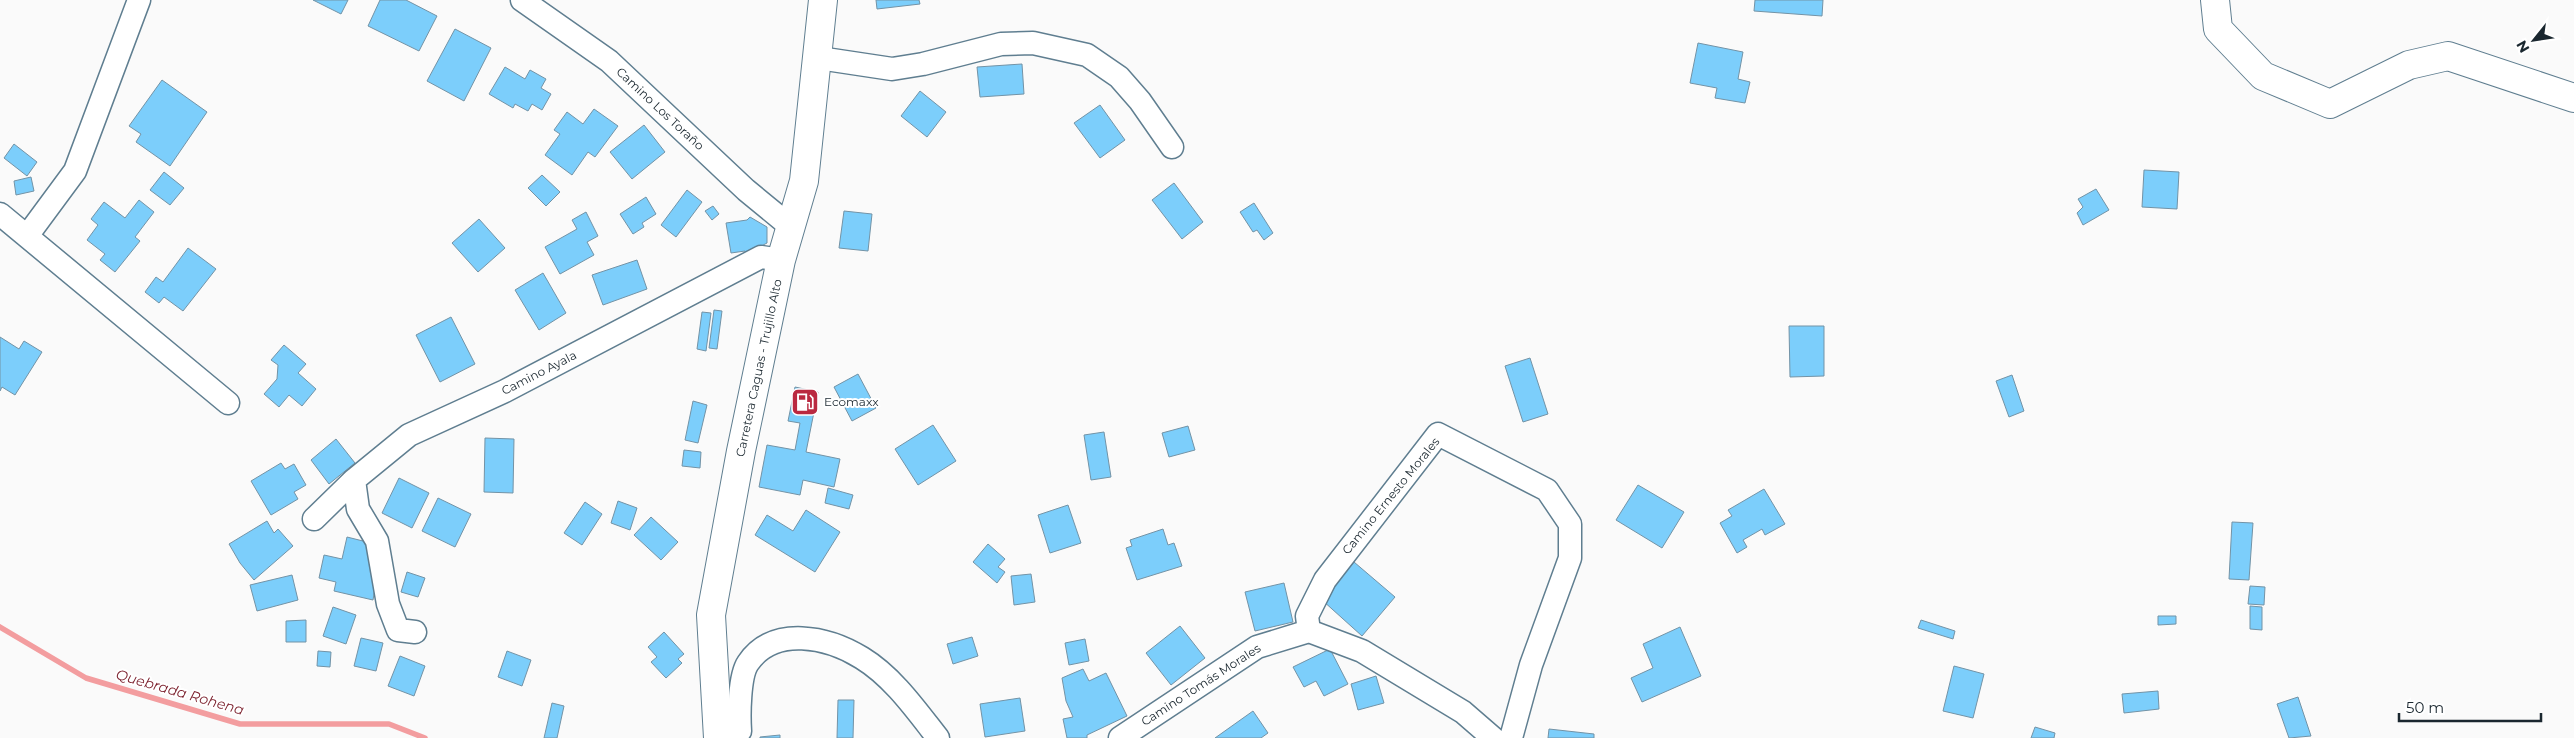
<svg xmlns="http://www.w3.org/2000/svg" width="2574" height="738" viewBox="0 0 2574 738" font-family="Montserrat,sans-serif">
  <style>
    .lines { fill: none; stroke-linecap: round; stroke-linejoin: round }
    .stream { stroke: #f39d9f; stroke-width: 5.5 }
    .building { fill: #7ccefb; stroke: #7393a6 }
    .street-casing { stroke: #5f7e90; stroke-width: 25 }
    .secondary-casing { stroke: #5f7e90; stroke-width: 30 }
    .street { stroke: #fff; stroke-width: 22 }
    .secondary { stroke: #fff; stroke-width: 28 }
    .labels { text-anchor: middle; stroke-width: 4; stroke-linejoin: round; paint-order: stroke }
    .street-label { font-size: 12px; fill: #1a272f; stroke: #fff }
    .poi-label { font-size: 12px; fill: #1a272f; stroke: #fff; text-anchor: start }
    .water-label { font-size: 14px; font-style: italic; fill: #781b28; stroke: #fff }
  </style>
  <rect width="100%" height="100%" fill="#fafafa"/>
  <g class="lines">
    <path class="stream" d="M0 627 86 678 240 724H389L425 738"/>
  </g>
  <path class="building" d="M313 0H348L341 14Z
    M380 0H406L437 16 419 51 368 26Z
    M876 0H919L920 4 877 9Z
    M1755 0H1823L1822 16 1754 11Z
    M455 29 491 48 464 101 427 81Z
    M1698 43 1743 52 1738 79 1750 82 1745 103 1715 98 1717 88 1690 83Z
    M1022 64 1024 94 980 97 977 67Z
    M505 67 525 79 530 70 546 79 541 88 551 94 542 110 532 104 528 111 515 104 513 108 489 94Z
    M162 80 207 112 170 166 136 142 141 134 129 126Z
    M920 91 946 112 927 137 901 116Z
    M1100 105 1125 140 1100 158 1074 123Z
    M594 109 618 126 595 157 588 152 572 175 545 155 560 134 554 130 567 112 583 124Z
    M644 125 665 152 632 179 610 152Z
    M14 144 37 162 27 176 4 158Z
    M2144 170 2179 172 2177 209 2142 207Z
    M164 172 184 188 170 205 150 190Z
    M542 175 560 192 546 206 528 188Z
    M31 177 34 191 16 195 14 181Z
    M1174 183 1203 222 1182 239 1152 200Z
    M2096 189 2109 210 2083 225 2077 213 2083 207 2078 199Z
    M687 190 702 202 676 237 661 225Z
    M646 197 656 214 642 223 644 227 633 234 620 214Z
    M139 200 154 212 135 237 140 241 115 272 100 260 105 254 87 240 98 225 91 219 104 202 125 218Z
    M1254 203 1273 233 1264 240 1257 230 1253 232 1240 212Z
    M713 206 719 214 712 220 705 211Z
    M844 211 872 214 868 251 839 248Z
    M586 212 598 236 587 242 594 255 560 274 545 247 577 229 572 220Z
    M750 217 767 227V243L746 254 745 251 731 253 726 223 747 220Z
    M479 219 505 248 478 272 452 243Z
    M188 248 216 269 183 311 164 297 159 303 145 292 156 277 163 282Z
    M637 260 647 289 603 305 592 275Z
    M543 273 566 313 539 330 515 290Z
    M714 310 722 311 717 349 709 348Z
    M702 312 711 313 706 351 697 349Z
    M451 317 475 364 440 382 416 335Z
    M1789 326H1824V376L1790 377Z
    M0 337 19 349 24 341 42 352 15 395 2 387 0 391Z
    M284 345 306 364 298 373 316 389 302 406 289 395 279 407 264 394 277 379 278 365 271 360Z
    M1530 358 1548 414 1523 422 1505 366Z
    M858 374 876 408 852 421 834 387Z
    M2012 375 2024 411 2009 417 1996 381Z
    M795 387 818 392 806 452 840 459 834 487 803 480 800 495 759 487 767 445 795 450 800 423 788 421Z
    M693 401 707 405 698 443 685 440Z
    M933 425 956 461 918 485 895 449Z
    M1188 426 1195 450 1169 457 1162 433Z
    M1104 432 1111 477 1091 480 1084 435Z
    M485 438 514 439 513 493 484 492Z
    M336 439 355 463 329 484 311 460Z
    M684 450 701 452 700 468 682 466Z
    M281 463 285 469 294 464 306 485 294 492 298 499 271 515 251 481Z
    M399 478 429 493 412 528 382 513Z
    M1638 485 1684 512 1662 548 1616 520Z
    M828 488 853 495 849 509 825 503Z
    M1764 489 1785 524 1765 535 1762 529 1743 540 1747 547 1737 553 1720 523 1732 516 1728 510Z
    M438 498 471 514 455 547 422 531Z
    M618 501 637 508 630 530 611 523Z
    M585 502 602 514 582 545 564 533Z
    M1068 505 1081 543 1050 553 1038 515Z
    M806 510 840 532 815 572 755 535 767 515 793 531Z
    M651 517 678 542 661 560 634 535Z
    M267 521 274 533 278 529 293 546 254 580 240 563 229 544Z
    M2232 522 2253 523 2249 580 2229 579Z
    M1163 529 1168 545 1174 543 1182 566 1137 580 1126 548 1132 546 1130 540Z
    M347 537 371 543 379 565 373 600 334 591 336 582 319 578 324 555 342 559Z
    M988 544 1005 559 998 567 1005 572 997 583 973 562Z
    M1354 562 1395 597 1362 636 1322 600Z
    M407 572 425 578 418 597 401 592Z
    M1031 574 1035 602 1014 605 1011 576Z
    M292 575 298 600 257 611 250 585Z
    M1284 583 1293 622 1255 631 1245 592Z
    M2250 586 2265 587 2264 605 2248 604Z
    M2250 606 2262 607V630L2250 629Z
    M333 607 356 615 346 644 323 636Z
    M2158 616H2176V624L2158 625Z
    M306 620V642H286V621Z
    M1921 620 1955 631 1953 639 1918 628Z
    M1180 626 1205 658 1171 685 1146 653Z
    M1680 627 1701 676 1642 702 1631 678 1653 668 1643 644Z
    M664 632 684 654 678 659 682 663 666 678 651 662 657 657 648 647Z
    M972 637 978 656 953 664 947 644Z
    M361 638 383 643 376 671 354 666Z
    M1085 639 1089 661 1069 665 1065 643Z
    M1330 649 1348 684 1324 696 1316 681 1304 687 1293 667Z
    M318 651 331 652 330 667 317 666Z
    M507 651 531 660 522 686 498 677Z
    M400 656 425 666 414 696 388 686Z
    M1954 666 1984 674 1973 718 1943 711Z
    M1083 669 1089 681 1106 673 1127 716 1087 735V738H1067L1063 719 1073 717 1066 701 1062 678Z
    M1376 676 1384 703 1358 710 1351 684Z
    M2158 691 2159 709 2124 713 2122 694Z
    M2298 697 2311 736 2289 738 2277 704Z
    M1020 698 1025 731 985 737 980 704Z
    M838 700H854L853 738H837Z
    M552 703 564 706 557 738H544Z
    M1253 711 1268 733 1261 738H1215Z
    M2035 727 2055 733 2054 738H2031Z
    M1549 729 1594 734V738H1548Z
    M780 735V738H760V737Z"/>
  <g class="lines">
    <g class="street-casing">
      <path id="street" d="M522 0 609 61 746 190 791 227
        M819 58 892 69 923 64 1001 44 1033 43 1087 55 1119 77 1140 101 1172 147
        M0 214 228 403
        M27 236 75 171 139 0
        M354 480 358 509 377 541 388 604 398 630 415 632
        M314 519 354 480 409 435 505 391 761 257 781 260
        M1309 631 1307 616 1325 580 1438 434 1547 490 1570 524V558L1531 665 1511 738
        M732 738 740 731C739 716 739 676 748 663 774 625 828 637 862 658 893 677 916 710 938 738
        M1120 738 1257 647 1309 631 1362 651 1463 712 1493 738"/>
    </g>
    <g class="secondary-casing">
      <path id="secondary" d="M2215 0 2218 29 2263 76 2330 104 2409 65 2448 56 2574 98
        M718 738 711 615 741 451 781 260 804 181 823 0"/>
    </g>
    <use href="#street" class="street"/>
    <use href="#secondary" class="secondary"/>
  </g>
  <defs>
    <g id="fuel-square" transform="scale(1.4375)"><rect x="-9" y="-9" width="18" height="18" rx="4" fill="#ba2940" stroke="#fff"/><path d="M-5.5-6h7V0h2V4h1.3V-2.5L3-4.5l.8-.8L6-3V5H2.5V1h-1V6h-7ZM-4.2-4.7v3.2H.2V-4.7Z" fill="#fff"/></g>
  </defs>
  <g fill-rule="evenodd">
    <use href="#fuel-square" x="805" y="402"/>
  </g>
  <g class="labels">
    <g class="street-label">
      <text transform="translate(660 109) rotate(43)" y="4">Camino Los Toraño</text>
      <text transform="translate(759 368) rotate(-78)" y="4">Carretera Caguas - Trujillo Alto</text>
      <text transform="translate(539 373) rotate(-27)" y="4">Camino Ayala</text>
      <text transform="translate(1391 496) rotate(-51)" y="4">Camino Ernesto Morales</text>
      <text transform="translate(1201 685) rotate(-33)" y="4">Camino Tomás Morales</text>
    </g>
    <g class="poi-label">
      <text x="824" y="406">Ecomaxx</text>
    </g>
    <g class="water-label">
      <text transform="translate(180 692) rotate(16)" y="5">Quebrada Rohena</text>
    </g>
  </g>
  <g transform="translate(2534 40) rotate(240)" stroke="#ffffff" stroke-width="4" paint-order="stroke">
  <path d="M0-4L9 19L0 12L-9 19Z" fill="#1a272f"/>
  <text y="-8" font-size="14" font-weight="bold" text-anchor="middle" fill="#1a272f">N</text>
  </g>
  <path d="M2399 713v8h142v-8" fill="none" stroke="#1a272f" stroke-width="2.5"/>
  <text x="2406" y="713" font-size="15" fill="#1a272f" stroke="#ffffff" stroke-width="4" paint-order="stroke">50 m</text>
</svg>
